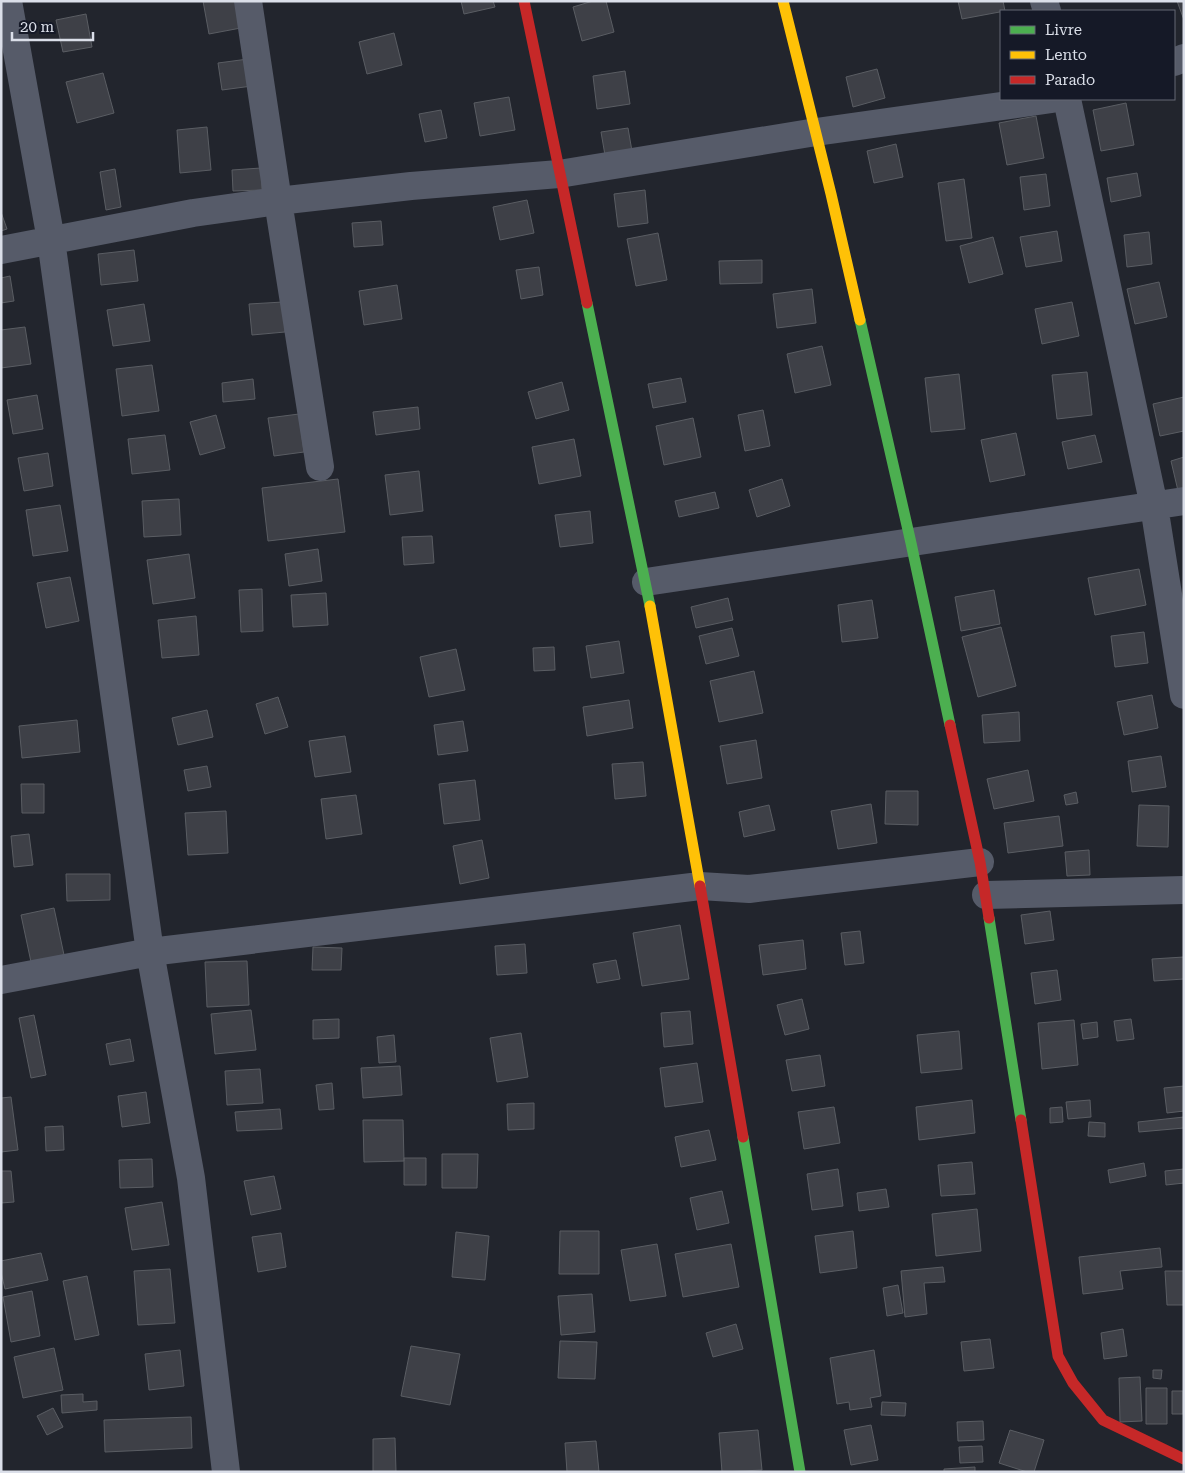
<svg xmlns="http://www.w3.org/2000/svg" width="1185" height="1473" viewBox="0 0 1185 1473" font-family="'Roboto Serif',serif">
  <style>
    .building { fill: #3e4047; stroke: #5a5d63 }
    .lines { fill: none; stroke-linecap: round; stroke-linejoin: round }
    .street { stroke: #565b69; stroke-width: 28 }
    .fast { stroke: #4caf50; stroke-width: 11 }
    .slow { stroke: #ffc107; stroke-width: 11 }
    .jam { stroke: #c62828; stroke-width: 11 }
  </style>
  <rect width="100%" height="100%" fill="#22252d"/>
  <path class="building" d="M203 1H241L246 27 209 34Z
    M461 1H493L495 7 464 14Z
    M593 1H606L614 32 582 41 573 7Z
    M958 1H1003L1005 11 962 19Z
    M1177 1H1184V20Z
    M86 14 92 47 63 52 56 20Z
    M394 33 402 65 367 74 359 42Z
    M248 59 252 86 222 90 218 63Z
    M877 69 885 98 853 107 846 77Z
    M625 71 630 104 597 109 593 76Z
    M103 73 114 113 77 123 66 82Z
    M509 97 515 130 480 136 474 103Z
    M1126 103 1134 145 1101 151 1093 110Z
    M441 110 447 138 425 142 419 114Z
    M1036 116 1044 158 1007 165 999 123Z
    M207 127 211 170 180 173 177 130Z
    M628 128 633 157 606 161 601 132Z
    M896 144 903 177 874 183 867 151Z
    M261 168 262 190 233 191 232 170Z
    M115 169 121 207 106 210 100 172Z
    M1137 173 1141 196 1111 202 1107 178Z
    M1046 174 1050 206 1024 210 1020 177Z
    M964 179 972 238 946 241 938 183Z
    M645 190 648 223 618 227 614 194Z
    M527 200 534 233 500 240 493 207Z
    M1 212 7 229 1 231Z
    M381 221 383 245 354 247 352 223Z
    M1057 231 1062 261 1026 267 1020 237Z
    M1149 232 1152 264 1127 267 1124 235Z
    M658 233 667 280 636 286 627 239Z
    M993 237 1003 274 969 283 960 246Z
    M134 250 138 281 101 285 98 254Z
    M762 260V283L720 284 719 261Z
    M539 267 543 295 521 299 516 270Z
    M10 276 14 301 1 303V278Z
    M1159 282 1167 317 1135 324 1127 289Z
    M397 285 402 319 364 325 359 291Z
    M812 289 816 323 777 328 773 294Z
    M283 302 285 332 252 335 249 304Z
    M1072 302 1079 336 1042 344 1035 309Z
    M144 304 150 341 113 346 107 310Z
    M25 327 31 364 1 368V330Z
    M822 346 831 385 795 393 787 354Z
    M152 365 159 411 122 416 116 369Z
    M1087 372 1092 415 1057 419 1052 375Z
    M959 374 965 429 931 432 925 378Z
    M681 378 686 402 653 408 648 384Z
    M253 379 255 399 223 402 222 383Z
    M562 382 569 410 536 419 528 392Z
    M37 395 43 429 13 434 7 400Z
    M1184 397V431L1160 436 1153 404Z
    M418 407 420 429 376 435 373 412Z
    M763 410 770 446 745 451 738 415Z
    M299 414 304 452 274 456 268 418Z
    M216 415 225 448 200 455 190 422Z
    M693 418 701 457 664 465 656 426Z
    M1016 433 1025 475 990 482 981 440Z
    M165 435 170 470 132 474 128 439Z
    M1095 435 1102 462 1068 469 1062 442Z
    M574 439 581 476 539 484 532 447Z
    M48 453 53 486 24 491 18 458Z
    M1184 457V494L1179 495 1171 461Z
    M419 471 423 511 390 515 385 475Z
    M338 479 345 532 268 541 262 488Z
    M782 479 790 506 757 517 749 490Z
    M715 492 719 508 679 517 675 501Z
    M179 499 181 535 144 537 142 501Z
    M60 505 68 551 33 556 26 510Z
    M590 511 593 543 560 547 555 515Z
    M432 536 434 563 404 565 402 537Z
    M318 549 322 581 289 586 285 554Z
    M189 554 195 598 153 604 147 560Z
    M1139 569 1146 605 1095 615 1088 578Z
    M70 577 79 621 46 628 37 583Z
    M262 589 263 631 241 632 239 590Z
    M994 590 1000 624 961 631 955 597Z
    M326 593 328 625 293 627 291 595Z
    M728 598 733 620 696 628 691 607Z
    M872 600 878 638 842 642 838 605Z
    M196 616 199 655 162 658 158 620Z
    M1001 627 1016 686 978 697 962 637Z
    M732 628 739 656 706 664 699 636Z
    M1144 632 1148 663 1115 667 1111 636Z
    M619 641 624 673 591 678 586 646Z
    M554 647 555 670 534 671 533 648Z
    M456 649 465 690 429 697 420 657Z
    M754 671 763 713 719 722 710 681Z
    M1152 695 1158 728 1124 735 1117 702Z
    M278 697 288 727 265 734 256 704Z
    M629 700 633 728 587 736 583 707Z
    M207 710 213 737 178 745 172 718Z
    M1019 712 1020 741 984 743 982 715Z
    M77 720 80 752 22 758 19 726Z
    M463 721 468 751 438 755 434 725Z
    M345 736 351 772 315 777 309 741Z
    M756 740 762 778 727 784 720 746Z
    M1161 756 1166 787 1132 792 1128 761Z
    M643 762 646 796 615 799 612 764Z
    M207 766 211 787 188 791 184 770Z
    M1028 770 1034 801 994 809 987 779Z
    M475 780 480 820 444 824 439 784Z
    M21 784H44V813H22Z
    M886 791H918V825L885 824Z
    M1076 792 1078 803 1066 805 1064 795Z
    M356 795 362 834 326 839 321 799Z
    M871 804 877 843 838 849 831 811Z
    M769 805 775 830 744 837 739 812Z
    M1139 805 1169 806 1168 847 1137 846Z
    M226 811 228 853 188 855 185 813Z
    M1059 816 1063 846 1008 853 1004 823Z
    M29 834 33 865 14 867 11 836Z
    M482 840 489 878 460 884 453 846Z
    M1089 850 1090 875 1067 876 1065 852Z
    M66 874H110V900L67 901Z
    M54 908 64 955 31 962 21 915Z
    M1050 911 1054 940 1025 944 1021 915Z
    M680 925 689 979 642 986 633 933Z
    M860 931 864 963 845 965 841 933Z
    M803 940 806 969 763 975 759 945Z
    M525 944 527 973 497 975 495 946Z
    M313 947 342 948 341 970H312Z
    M1184 957V979L1154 981 1152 959Z
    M616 960 620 979 597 983 593 964Z
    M247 961 249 1005 207 1007 205 962Z
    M1057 970 1061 1000 1035 1004 1031 973Z
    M802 999 809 1029 785 1035 777 1005Z
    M251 1010 256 1050 215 1054 211 1014Z
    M690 1011 693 1044 664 1047 661 1013Z
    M34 1015 46 1075 31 1078 19 1018Z
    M339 1019V1038L313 1039V1020Z
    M1131 1019 1134 1039 1117 1041 1114 1021Z
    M1074 1020 1078 1065 1042 1069 1038 1023Z
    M1097 1022 1098 1037 1083 1039 1081 1024Z
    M959 1031 962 1069 921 1073 917 1035Z
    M521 1033 528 1077 497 1082 490 1038Z
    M394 1035 396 1062 379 1063 377 1037Z
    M130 1039 134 1061 110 1065 106 1044Z
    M820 1055 825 1086 792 1091 786 1060Z
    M697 1063 703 1102 665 1107 660 1068Z
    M400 1066 402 1095 363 1098 361 1068Z
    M260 1069 263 1103 227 1105 225 1071Z
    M332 1083 334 1109 319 1110 316 1085Z
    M1184 1086V1111L1167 1113 1164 1088Z
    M146 1092 150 1123 122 1127 118 1096Z
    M11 1097 18 1150 1 1152V1098Z
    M972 1100 975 1133 919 1140 916 1107Z
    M1090 1100 1091 1117 1068 1119 1066 1102Z
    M534 1103V1129L508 1130 507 1104Z
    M834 1107 840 1143 804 1149 798 1112Z
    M1062 1107 1063 1122 1050 1123V1108Z
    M280 1109 282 1129 237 1131 235 1112Z
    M1184 1117V1128L1139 1132 1138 1122Z
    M363 1120H403L404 1161 364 1162Z
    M1089 1122 1105 1123V1137L1088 1136Z
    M63 1126 64 1150 46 1151 45 1127Z
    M709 1130 716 1160 681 1167 675 1137Z
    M442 1154H478L477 1188H442Z
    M404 1158H426V1185H404Z
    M152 1159 153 1187 120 1188 119 1160Z
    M972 1162 975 1194 941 1196 938 1165Z
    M1144 1163 1146 1176 1110 1183 1108 1170Z
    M838 1169 843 1206 812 1210 807 1174Z
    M1184 1169V1183L1166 1185 1165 1171Z
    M1 1171H11L14 1202 1 1203Z
    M274 1176 281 1209 251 1215 244 1181Z
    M886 1189 889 1207 859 1211 857 1193Z
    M722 1191 729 1223 697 1230 690 1198Z
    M162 1202 169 1245 132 1250 125 1208Z
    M977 1209 981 1251 936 1256 932 1214Z
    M560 1231H599V1274H559Z
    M853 1231 857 1268 820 1273 815 1236Z
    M456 1232 489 1236 485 1280 452 1277Z
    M281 1233 286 1267 258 1272 252 1237Z
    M657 1244 666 1296 630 1301 621 1250Z
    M731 1244 739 1287 683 1297 675 1254Z
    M1160 1248 1162 1267 1120 1271 1123 1289 1083 1294 1079 1257Z
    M41 1253 48 1280 5 1289 1 1272V1261Z
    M943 1267 945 1282 924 1283 927 1314 905 1317 901 1271Z
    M170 1269 175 1323 138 1325 134 1271Z
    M1165 1271H1184V1305H1167Z
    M87 1276 99 1335 75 1340 63 1281Z
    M898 1285 903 1313 887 1316 883 1288Z
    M32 1291 40 1336 11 1342 3 1297Z
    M592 1294 595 1332 561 1335 558 1296Z
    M736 1324 743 1349 713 1357 706 1333Z
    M1123 1329 1127 1356 1104 1359 1101 1333Z
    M990 1339 994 1368 964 1371 961 1342Z
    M560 1341 597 1342 595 1379 558 1378Z
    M411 1346 460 1354 450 1405 401 1396Z
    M54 1348 63 1390 23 1398 14 1357Z
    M180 1350 184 1386 149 1390 145 1354Z
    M874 1350 881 1396 870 1398 872 1407 850 1410 849 1402 837 1404 830 1358Z
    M1153 1370H1162L1161 1379 1153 1378Z
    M1140 1377 1142 1421 1120 1422 1119 1378Z
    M1146 1388H1167V1424H1146Z
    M1172 1391H1183V1414H1172Z
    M83 1394V1402L97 1401V1410L62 1413 61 1395Z
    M882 1402 906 1403 905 1416 881 1415Z
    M53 1408 63 1427 47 1435 37 1416Z
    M191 1417 192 1448 105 1452 104 1420Z
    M983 1421 984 1440 958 1441 957 1422Z
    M871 1425 878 1460 851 1465 844 1430Z
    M758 1430 762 1470 722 1472 719 1433Z
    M1010 1430 1044 1440 1034 1472H1027L999 1463Z
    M395 1438 396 1472H373V1439Z
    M596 1441 599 1472H567L565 1443Z
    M982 1446 983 1462 960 1463 959 1447Z
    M975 1467V1472H944V1469Z"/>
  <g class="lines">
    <path class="street" d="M8 1 51 240 150 952 191 1178 226 1472
      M248 1 278 201 320 467
      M1044 1 1047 11
      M1174 62 1184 58
      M1067 99 1154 506 1184 695
      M1 250 193 213 278 201 411 186 559 174 816 132 1052 99
      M646 582 1184 501
      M986 895 1184 890
      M1 980 150 952 700 886 749 889 980 862"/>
    <path class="fast" d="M587 303 650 606
      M860 320 911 543 950 725
      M989 918 1021 1120
      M743 1137 800 1472"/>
    <path class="slow" d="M783 1 831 194 860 320
      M650 606 700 886"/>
    <path class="jam" d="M524 1 587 303
      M950 725 980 862 989 918
      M700 886 743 1137
      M1021 1120 1058 1356 1073 1383 1103 1420 1184 1459"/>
  </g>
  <rect width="1185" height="1473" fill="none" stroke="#dbdfe9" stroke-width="5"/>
  <rect x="1000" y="10" width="175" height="90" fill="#151927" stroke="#646875"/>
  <rect x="1010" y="26" width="25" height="8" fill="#4caf50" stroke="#646875"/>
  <text x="1045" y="35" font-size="15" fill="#dbdfe9">Livre</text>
  <rect x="1010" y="51" width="25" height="8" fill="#ffc107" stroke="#646875"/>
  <text x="1045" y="60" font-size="15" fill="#dbdfe9">Lento</text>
  <rect x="1010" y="76" width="25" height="8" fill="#c62828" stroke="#646875"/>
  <text x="1045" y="85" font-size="15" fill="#dbdfe9">Parado</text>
  <path d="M12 32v8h81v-8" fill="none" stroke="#dbdfe9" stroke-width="2.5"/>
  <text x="20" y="32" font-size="15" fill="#dbdfe9" stroke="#151927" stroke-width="4" paint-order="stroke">20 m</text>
</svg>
